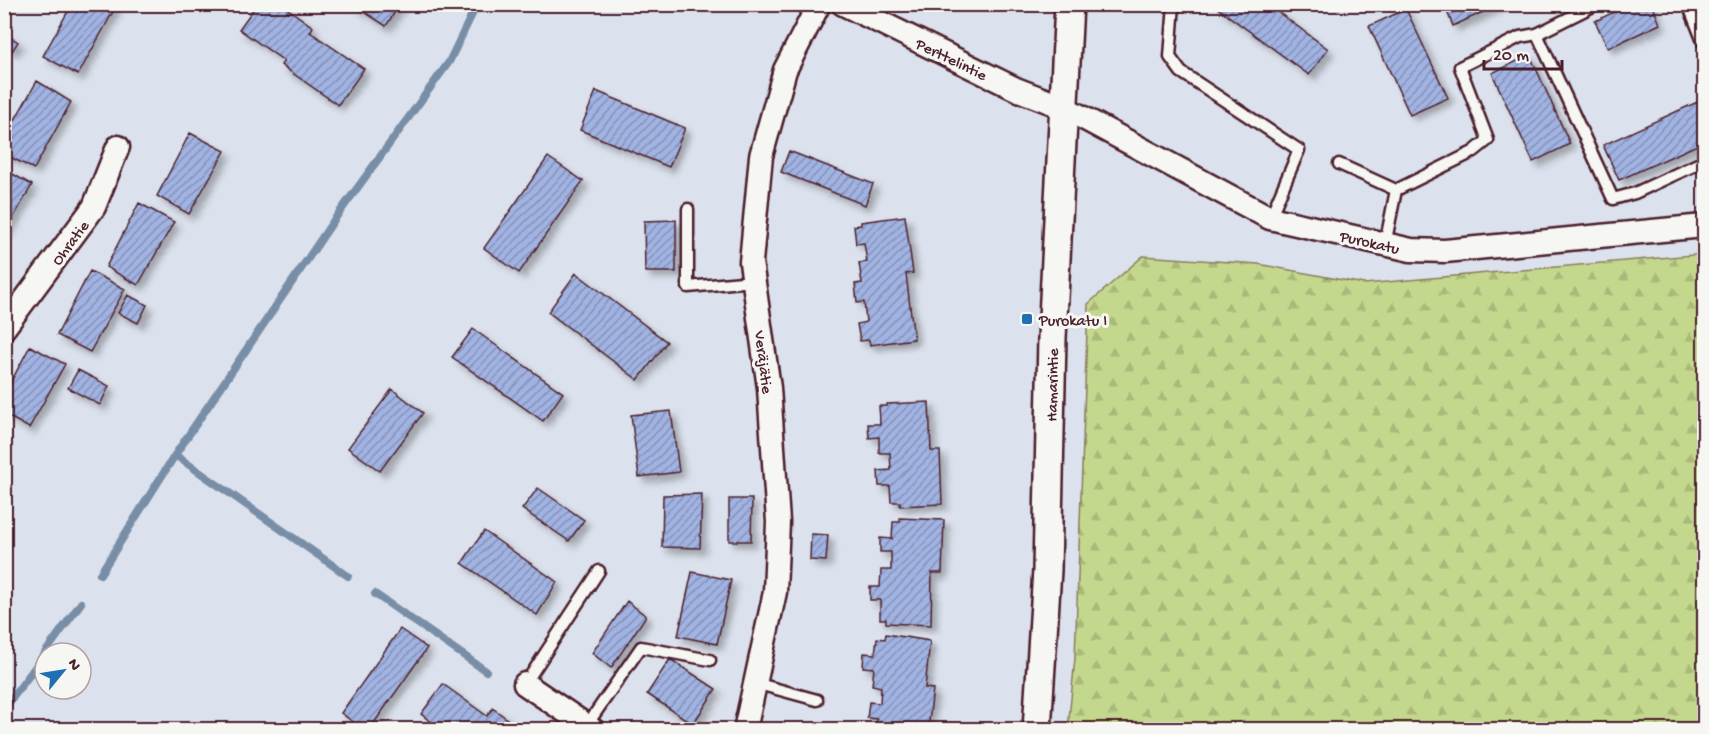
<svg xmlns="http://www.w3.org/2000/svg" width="1709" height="734" viewBox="0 0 1709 734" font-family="'Gochi Hand',sans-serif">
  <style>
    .forest { fill: url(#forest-firs); stroke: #877c5c; stroke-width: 1.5 }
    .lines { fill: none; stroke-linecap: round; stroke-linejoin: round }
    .stream { stroke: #788ea7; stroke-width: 8 }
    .building { fill: url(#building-hatch); stroke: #4a1f2b; stroke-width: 1.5; filter: url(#shadow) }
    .service-casing { stroke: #4a1f2b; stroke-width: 15 }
    .minor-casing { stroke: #4a1f2b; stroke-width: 27 }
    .tertiary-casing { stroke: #4a1f2b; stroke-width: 32 }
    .service { stroke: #f6f6f2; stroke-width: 10 }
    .minor { stroke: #f6f6f2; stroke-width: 22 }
    .tertiary { stroke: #f6f6f2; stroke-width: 27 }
    .poi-dot { fill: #1f6fb2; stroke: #f6f6f2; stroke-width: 2 }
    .labels { text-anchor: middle; stroke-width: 6; stroke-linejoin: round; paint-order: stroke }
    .street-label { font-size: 16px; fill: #4a1f2b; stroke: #f6f6f2 }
    .poi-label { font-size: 16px; fill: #4a1f2b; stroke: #f6f6f2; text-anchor: start }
  </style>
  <defs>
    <pattern id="forest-firs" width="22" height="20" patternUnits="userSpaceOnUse" patternTransform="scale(1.5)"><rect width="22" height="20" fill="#c4d88d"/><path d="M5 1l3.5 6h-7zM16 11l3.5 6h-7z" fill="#aab97a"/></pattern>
    <pattern id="building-hatch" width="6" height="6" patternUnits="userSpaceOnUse" patternTransform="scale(1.5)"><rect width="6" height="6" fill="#a1b3e2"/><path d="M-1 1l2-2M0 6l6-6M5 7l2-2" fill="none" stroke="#8591b7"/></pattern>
    <filter id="shadow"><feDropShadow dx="5.5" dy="5.5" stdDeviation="3" flood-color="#0004"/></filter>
  </defs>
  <rect width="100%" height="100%" fill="#dce2ed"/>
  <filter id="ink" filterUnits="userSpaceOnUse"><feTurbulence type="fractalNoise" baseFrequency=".0167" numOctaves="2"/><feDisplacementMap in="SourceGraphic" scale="12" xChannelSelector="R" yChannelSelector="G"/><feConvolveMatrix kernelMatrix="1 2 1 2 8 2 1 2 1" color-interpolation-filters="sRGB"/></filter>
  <g filter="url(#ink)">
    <path class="forest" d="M1704 254V729H1068L1075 658 1088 304 1143 256 1258 264 1364 284Z"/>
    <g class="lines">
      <path class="stream" d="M175 455 348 576
        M100 574 175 455 334 220 449 62 477 4
        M375 594 486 671
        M45 653 81 603
        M4 709 45 654"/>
    </g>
    <path class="building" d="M72 4H110L115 8 78 75 43 56Z
      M257 4H281L313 27 310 32 364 69 338 105 281 65 284 61 239 29Z
      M352 4H400L386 26Z
      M1223 4H1267L1328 49 1309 75 1219 9Z
      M1444 4H1500L1453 26Z
      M1631 4H1652L1660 24 1608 48 1595 21Z
      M1406 9 1448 98 1410 115 1369 26Z
      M8 35 18 42 12 51 4 46Z
      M1530 55 1570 144 1533 162 1492 73Z
      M37 81 71 102 34 169 4 154V139Z
      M596 91 685 128 669 167 580 130Z
      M1704 99V142L1619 180 1603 145Z
      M190 133 225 151 189 214 157 196Z
      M789 151 873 184 865 205 781 172Z
      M548 157 583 181 519 273 484 248Z
      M4 169 32 185 4 234Z
      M139 203 174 222 138 285 106 267Z
      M905 216 913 273 906 274 914 339 870 345 869 340 860 341 857 324 866 322 864 302 857 303 855 284 862 283 859 263 867 262 864 243 856 244 854 226 861 225V222Z
      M676 220V272H645L644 221Z
      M90 271 125 289 90 352 57 335Z
      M576 273 667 342 638 380 548 312Z
      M128 295 147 305 138 323 118 313Z
      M473 329 563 393 543 421 452 357Z
      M30 346 65 364 29 428 4 414V395Z
      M78 370 109 386 100 405 68 388Z
      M392 389 423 413 380 471 348 448Z
      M929 402 931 451H940L942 504 900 506V502H891L890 486H879L878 471 891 470 890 453H879V437L869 438 868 424H880L879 406H887V404Z
      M671 411 679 472 639 477 631 415Z
      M538 488 584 520 569 541 522 509Z
      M702 494 700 548 662 547 663 495Z
      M729 499H752L751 541H729Z
      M900 518 944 520 942 573H932L931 625 886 623V619H880V600H870V587H880L881 570H891V552H880V538L892 539 893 522H900Z
      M484 531 557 582 537 615 462 563Z
      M811 534 828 535 826 561 810 560Z
      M692 572 731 580 717 644 678 636Z
      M627 601 646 616 611 668 592 653Z
      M400 629 427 648 369 730H364L341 713Z
      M886 634 930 641 925 688 933 689 928 730H876L877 719 867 718 869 702 880 703 881 687 872 685 874 668 863 667 864 653 875 654 877 638 885 639Z
      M670 659 716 689 693 724 647 694Z
      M443 684 487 716 493 708 521 730H442L421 714Z"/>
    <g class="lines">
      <g class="service-casing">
        <path id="service" d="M1174 4 1170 57 1181 72 1299 150 1270 218
          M1688 4 1704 44
          M1537 34 1597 4
          M1339 164 1396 190 1385 245
          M1396 190 1473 152 1488 140 1460 67 1520 37 1537 34 1613 199 1635 193 1704 161
          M688 209V287L753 281
          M755 683 817 700
          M525 684 599 571
          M587 725 641 647 710 660"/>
      </g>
      <g class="minor-casing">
        <path id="minor" d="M843 4 1016 89 1063 107 1270 218 1411 250 1445 251 1704 226
          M4 328 94 207 118 147
          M525 684 593 730
          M745 730 775 592 778 522 769 388 751 262 761 156 785 70 819 4"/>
      </g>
      <g class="tertiary-casing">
        <path id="tertiary" d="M1037 730 1047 570 1052 338 1069 4"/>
      </g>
      <use href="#service" class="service"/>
      <use href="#minor" class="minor"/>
      <use href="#tertiary" class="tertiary"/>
    </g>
  </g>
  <rect class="poi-dot" x="1021" y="313" width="12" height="12" rx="3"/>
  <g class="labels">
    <g class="street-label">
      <text transform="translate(952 58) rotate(26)" y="6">Perttelintie</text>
      <text transform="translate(1370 241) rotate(13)" y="6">Purokatu</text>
      <text transform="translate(69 242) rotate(-53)" y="6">Ohratie</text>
      <text transform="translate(765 362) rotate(83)" y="6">Veräjätie</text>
      <text transform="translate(1051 385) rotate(-89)" y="6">Hamarintie</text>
    </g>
    <g class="poi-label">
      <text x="1039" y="325">Purokatu I</text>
    </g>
  </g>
  <rect width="1709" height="734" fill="none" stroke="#f6f6f2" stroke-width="24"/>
  <rect x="12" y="12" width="1685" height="710" fill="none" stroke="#4a1f2b" stroke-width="2" filter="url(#ink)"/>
  <g transform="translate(63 671) rotate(60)"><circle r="28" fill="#f6f6f2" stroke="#b1a0a2" stroke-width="1.5"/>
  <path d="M0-4.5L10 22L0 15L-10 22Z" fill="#1f6fb2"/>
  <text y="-9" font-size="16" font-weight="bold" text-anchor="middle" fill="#4a1f2b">N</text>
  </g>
  <path d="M1484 60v9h78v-9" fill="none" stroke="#4a1f2b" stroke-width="3"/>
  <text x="1493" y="60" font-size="18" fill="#4a1f2b" stroke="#f6f6f2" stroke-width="4.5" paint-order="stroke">20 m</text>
</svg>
